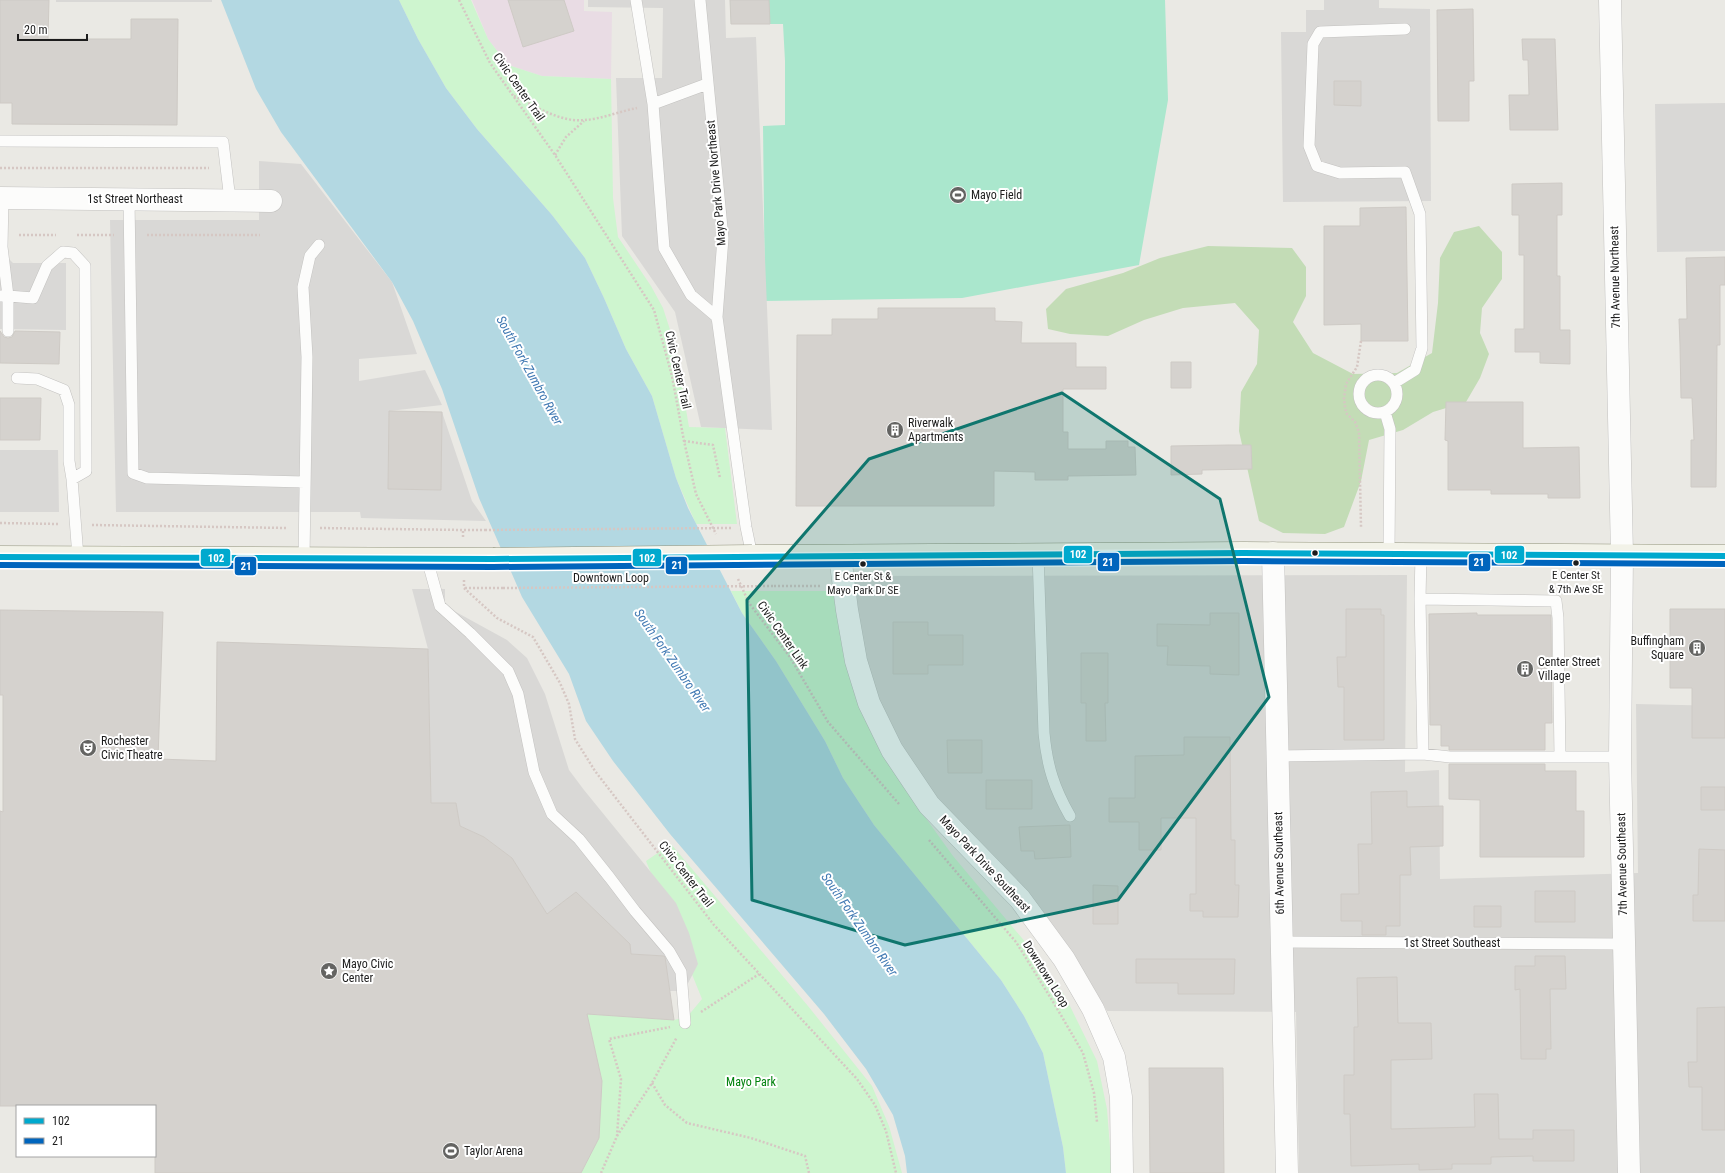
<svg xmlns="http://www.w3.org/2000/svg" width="1725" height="1173" viewBox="0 0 1725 1173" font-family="'Roboto Condensed',sans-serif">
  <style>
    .residential { fill: #d9d8d5 }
    .industrial { fill: #e9dce4 }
    .forest { fill: #c3dcb6 }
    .park { fill: #cef5cf }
    .pitch { fill: #aae7cd }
    .parking { fill: #d9d8d6 }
    .water { fill: #b3d8e2 }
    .building { fill: #d5d2ce; stroke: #cecac5 }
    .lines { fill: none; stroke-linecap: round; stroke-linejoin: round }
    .lane-casing { stroke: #c3c2c0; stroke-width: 12 }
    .street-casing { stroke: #c3c2c0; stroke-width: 23 }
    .secondary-casing { stroke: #92947c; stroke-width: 23 }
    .path { stroke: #d6c7c3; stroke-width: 2.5; stroke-dasharray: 2 2; stroke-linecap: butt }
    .lane { stroke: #fcfcfb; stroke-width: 11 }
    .street { stroke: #fcfcfb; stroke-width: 22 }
    .secondary { stroke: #f2f2e8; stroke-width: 22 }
    .secondary-bridge-casing { stroke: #92947c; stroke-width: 23; stroke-linecap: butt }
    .path-bridge { stroke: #d6c7c3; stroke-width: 2.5; stroke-dasharray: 2 2; stroke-linecap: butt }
    .secondary-bridge { stroke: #f2f2e8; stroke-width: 22 }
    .bus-1-casing { stroke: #fff; stroke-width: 9 }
    .bus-2-casing { stroke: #fff; stroke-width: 9 }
    .bus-1 { stroke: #00a9ce; stroke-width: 6 }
    .bus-2 { stroke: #0065bd; stroke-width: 6 }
    .marked { fill: #0f766e; fill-opacity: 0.2; stroke: #0f766e; stroke-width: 3; stroke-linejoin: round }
    .bus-dot { fill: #1c1c1c; stroke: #fff; stroke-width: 1.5 }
    .labels { text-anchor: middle; stroke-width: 4; stroke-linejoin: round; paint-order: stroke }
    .bus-label { font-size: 11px; fill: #1c1c1c; stroke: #fff }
    .street-label { font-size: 12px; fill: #1c1c1c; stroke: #fff }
    .poi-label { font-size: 12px; fill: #1c1c1c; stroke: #fff; text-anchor: start }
    .park-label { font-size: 12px; fill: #01820d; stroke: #fff }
    .water-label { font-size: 13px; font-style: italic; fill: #4079b3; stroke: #fff }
    .line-badge { stroke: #fff; stroke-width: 1.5 }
    .badge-label { font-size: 11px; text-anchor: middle; font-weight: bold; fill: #fff }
  </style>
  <rect width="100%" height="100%" fill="#eae9e4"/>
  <path class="residential" d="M1407 575 1405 772 1439 770 1440 879 1638 873 1636 704 1725 706V1173H1299L1296 1012 1107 1011 1089 980 1031 900 996 866 937 797 894 737 870 686 851 576Z"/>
  <path class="industrial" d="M472 0H584V11L612 12 611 79 542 76 508 65 488 39Z"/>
  <path class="forest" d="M1479 226 1502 252V279L1482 308 1480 333 1489 354 1480 378 1466 402 1433 412 1403 430 1369 440 1361 481 1344 527 1325 534 1283 533 1259 521 1239 431 1241 392 1257 364 1259 330 1235 303 1183 308 1144 320 1108 336 1070 334 1048 329 1046 309 1066 289 1123 273 1160 258 1208 246 1292 248 1306 267V296L1293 322 1313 353 1353 374 1397 373 1432 353 1438 303 1440 258 1454 232Z"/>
  <path class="park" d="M399 0H471L488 39 508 65 542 76 611 79 613 198 618 237 651 286 663 308 675 345 689 427 725 428 737 524H696L676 478 652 396 626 349 604 298 585 258 552 215 477 129 446 88 418 39Z
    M731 591H837L842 648 860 708 920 810 953 856 1037 956 1065 996 1097 1061 1107 1109 1112 1173H1066L1063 1147 1043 1053 1024 1016 1001 980 874 825 843 778 825 741 776 661 742 613Z
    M671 844 808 1006 872 1086 889 1126 902 1173H581L599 1138 602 1081 587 1014 674 1020 687 1017 702 999 646 861Z"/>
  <path class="pitch" d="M730 0H1165L1168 100 1139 265 962 298 765 301 763 126 785 125V61L783 24H731Z"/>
  <path class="parking" d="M56 0H212V2H56Z
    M588 0H725L726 38 756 37 772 430 701 427 675 312 622 236 616 78H662L663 8 588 7Z
    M1324 0H1379V8L1430 9 1431 201 1283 202 1281 32H1306V10H1324Z
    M1725 103V251L1657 252 1655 104Z
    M259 161 301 164 392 282 417 354 359 359V381L425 370 442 405 389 411 388 489 441 490 442 412 472 501 486 521 361 518 360 512H116L110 220H259Z
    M0 250 13 263H66V330L0 329Z
    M0 450H58L59 512H0Z
    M412 589H445V606L507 640 527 658 545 694 569 770 584 790 676 903 689 933 698 964 684 991H670L664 956 631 954 630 944 576 892 547 914 512 858 484 837 460 826 456 803H431L428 649Z"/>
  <path class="water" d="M221 0H399L418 39 446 88 477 129 552 215 585 258 604 298 626 349 652 396 676 478 688 508 742 613 776 661 825 741 843 778 874 825 1001 980 1024 1016 1043 1053 1063 1147 1066 1173H907L905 1156 893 1115 866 1069 824 1014 670 834 613 761 586 721 569 674 522 597 479 498 442 389 413 321 392 282 281 132 256 89Z"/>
  <path class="building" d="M0 0H49L48 39H131V19H178L177 125 12 124V103H0Z
    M508 0H564L574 31 523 47Z
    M730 0H769L770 24H731Z
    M1473 9 1474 81H1469V121H1438L1437 10Z
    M1522 39H1555L1558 130H1510L1509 95H1529L1528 60H1523Z
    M1334 81H1361V106L1334 105Z
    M1562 183V215H1557V276H1560V330H1570V364L1540 363V352H1515V329H1524V255H1519V215H1512V184Z
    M1406 207 1408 341H1361V324L1324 325V226H1360V208Z
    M1725 257V285H1720V345H1717L1716 487H1691V440H1694L1692 398H1681L1680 345 1679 319H1687L1686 258Z
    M878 308H995V321L1022 322 1021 343H1076V367H1106V389H1063V432H1068V449H1106V441H1128V447H1135L1136 475 1068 476V480H1035V472L994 471V506H796L797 335H832V319H878Z
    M0 331 4 337 8 338 12 337 15 331 60 332 59 364 0 363Z
    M1171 362H1191V388H1171Z
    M0 398H41L40 440H0Z
    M1446 402H1523V448L1579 447 1580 498H1548V494H1491V490H1448V441L1445 440Z
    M389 411 442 412 441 490 388 489Z
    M1229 445H1251L1252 469 1202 470V474L1171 475V446Z
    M1346 609H1381V615H1384V740H1344V687H1338L1337 657H1346Z
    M1670 609H1725V738H1692V688H1670Z
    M0 610 163 612 158 759 216 761 217 642 428 649 431 803H456L460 826 484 837 512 858 547 914 576 892 630 944 631 954 664 956 665 957 674 1020 587 1014 602 1081 599 1138 581 1173H155V1106H0V811L3 812V695H0Z
    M1210 613H1239V675L1210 674V666L1167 665 1168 646H1157V624L1210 625Z
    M1477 613V615H1551L1552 723H1545V750H1449V746H1441V725H1430L1429 614Z
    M893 622H928V635H963V665H928V674H893Z
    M1081 653H1108V703H1105L1106 741H1086V703H1081Z
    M1184 737H1230L1231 840H1235V885H1239L1238 917H1203V911H1190V894H1196V818H1161V850H1139V822H1109V798H1135V756L1184 755Z
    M947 740H982V773H948Z
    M1449 764H1545V771H1576V811H1584V857H1480V800L1449 799Z
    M986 780H1032V809H986Z
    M1701 787H1725V810H1701Z
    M1407 791V807L1443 806V846L1410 847 1411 875H1400V926H1386V935H1362V921H1341V894H1359L1358 844H1372L1371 792Z
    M1070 825 1071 857 1035 859 1034 851H1021L1019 827Z
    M1699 849 1725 850V921H1693V895H1698Z
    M1093 885 1118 886V924H1093Z
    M1535 891H1575V922H1535Z
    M1474 906H1501V927H1474Z
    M1535 956H1565L1566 989H1550L1551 1049H1546V1059H1521L1520 989 1515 990V966H1535Z
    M1136 959H1235L1234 994H1178V983H1136Z
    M1397 977 1398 1023H1431L1432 1059 1391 1060V1129L1475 1127 1474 1094H1498L1499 1139H1533V1130H1574V1161H1533V1156L1491 1157V1164H1452V1169L1419 1170V1164L1351 1166 1350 1114H1344V1075H1354V1027H1358L1357 978Z
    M1725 1007V1130H1702V1087H1689L1688 1062H1697V1008Z
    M1149 1068H1223L1224 1173H1150Z"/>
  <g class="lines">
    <g class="lane-casing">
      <path id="lane" d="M636 0 653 104
        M700 0 723 238 717 317 746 527 752 556
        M707 84 653 104 664 248 691 295 717 317
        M0 141 223 142 230 200
        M3 198 2 247 8 296 33 298 47 266 63 252 73 253 85 266 86 471 72 479
        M129 199 133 473 147 478 305 482
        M0 296H8V331
        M1359 394a19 19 0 1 1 38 0a19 19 0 1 1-38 0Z
        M17 378 37 379 64 390 69 405V461L72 479 78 557
        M1394 383 1415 370 1422 348 1420 214 1405 172 1340 173 1317 166 1309 146 1313 44 1320 32 1405 29
        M1385 412 1390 429 1389 553
        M1038 554 1044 733C1047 766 1054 788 1070 816
        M1421 554 1420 599 1556 601 1558 618 1560 757
        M304 559 307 357 303 287 310 256 319 245
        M427 559 440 606 470 633 508 671 518 694 534 772 552 814 579 839 610 878 635 911 669 951 681 972 685 1023
        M1420 599 1423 754
        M1277 756 1423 754 1450 757H1620
        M1281 942 1624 944"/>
    </g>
    <g class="street-casing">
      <path id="street" d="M1610 0 1622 555 1620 757 1629 1173
        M0 198 271 201
        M1273 553 1287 1173
        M840 556 847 610 856 661 869 703 892 750 929 805 1020 899 1064 959 1093 1009 1114 1057 1121 1097 1122 1173"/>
    </g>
    <g class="secondary-casing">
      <path id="secondary" d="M752 556 1244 553 1725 556
        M0 557 493 559"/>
    </g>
    <path class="path" d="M459 0 490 63 555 155 654 310 672 376 684 441 696 494 716 534
      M514 96C535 106 561 123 585 120 601 119 621 111 637 108
      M555 155 566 137 584 121
      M0 168H209
      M19 235H56
      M77 235H114
      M147 235H260
      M1361 341 1357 367 1346 384 1344 399 1346 413 1355 422 1359 432 1361 527
      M684 441 713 445 720 478
      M0 523 59 524
      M92 525 287 528
      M320 528 463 530
      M463 537V530H485
      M738 579 749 603 790 657 828 722 899 804
      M464 580V588L497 618 533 637 560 683 569 704 575 739 595 771 714 925 857 1079 875 1105 886 1131 896 1173
      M774 586H822
      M465 588H503
      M929 840 1016 942 1055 1005 1083 1053 1094 1093 1097 1122
      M701 1012 759 974
      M652 1083 665 1105 687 1123 751 1138 805 1156 809 1173
      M617 1136 652 1083 677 1037
      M601 1173 617 1136 621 1079 609 1039 670 1027"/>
    <use href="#lane" class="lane"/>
    <use href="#street" class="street"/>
    <use href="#secondary" class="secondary"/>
    <g class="secondary-bridge-casing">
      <path id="secondary-bridge" d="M493 559 752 556"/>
    </g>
    <path class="path-bridge" d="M485 530 731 528
      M503 588 774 586"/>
    <use href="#secondary-bridge" class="secondary-bridge"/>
    <g class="bus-1-casing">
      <path id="bus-1" d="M0 557 493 559 1244 553 1725 556"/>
    </g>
    <g class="bus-2-casing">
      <path id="bus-2" d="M0 565 493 567 1244 561 1725 564"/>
    </g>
    <use href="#bus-1" class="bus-1"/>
    <use href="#bus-2" class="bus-2"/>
  </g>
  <path class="marked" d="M1062 393 1220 499 1269 697 1118 900 905 945 752 900 747 600 869 459Z"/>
  <defs>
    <g id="stadium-disc" transform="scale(0.9)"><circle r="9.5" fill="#646462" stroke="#fff"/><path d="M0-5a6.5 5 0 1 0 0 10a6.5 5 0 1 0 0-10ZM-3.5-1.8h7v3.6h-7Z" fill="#fff"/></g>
    <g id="building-disc" transform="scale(0.9)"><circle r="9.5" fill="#646462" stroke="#fff"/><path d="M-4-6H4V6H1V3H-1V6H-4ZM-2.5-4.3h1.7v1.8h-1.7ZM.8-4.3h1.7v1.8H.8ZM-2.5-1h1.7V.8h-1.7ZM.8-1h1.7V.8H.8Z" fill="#fff"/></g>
    <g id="theatre-disc" transform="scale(0.9)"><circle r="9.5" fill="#646462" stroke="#fff"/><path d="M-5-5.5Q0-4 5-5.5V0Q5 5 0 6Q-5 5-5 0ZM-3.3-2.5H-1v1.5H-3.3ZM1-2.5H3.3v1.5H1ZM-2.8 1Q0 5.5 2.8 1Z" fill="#fff"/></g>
    <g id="sight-disc" transform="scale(0.9)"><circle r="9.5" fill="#646462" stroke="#fff"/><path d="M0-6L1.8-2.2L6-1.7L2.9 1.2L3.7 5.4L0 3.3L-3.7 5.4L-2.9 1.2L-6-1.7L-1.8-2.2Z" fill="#fff"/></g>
  </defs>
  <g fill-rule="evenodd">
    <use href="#stadium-disc" x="958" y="195"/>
    <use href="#building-disc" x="895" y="430"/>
    <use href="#building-disc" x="1697" y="648"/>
    <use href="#building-disc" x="1525" y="669"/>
    <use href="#theatre-disc" x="88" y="748"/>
    <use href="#sight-disc" x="329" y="971"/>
    <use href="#stadium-disc" x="451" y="1151"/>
  </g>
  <g class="bus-dot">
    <circle cx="1315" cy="553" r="3.5"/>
    <circle cx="1576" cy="563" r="3.5"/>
    <circle cx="863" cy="564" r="3.5"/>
  </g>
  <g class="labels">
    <g class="bus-label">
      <text x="1576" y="579">E Center St<tspan x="1576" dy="14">&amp; 7th Ave SE</tspan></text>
      <text x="863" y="580">E Center St &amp;<tspan x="863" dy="14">Mayo Park Dr SE</tspan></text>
    </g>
    <g class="street-label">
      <text transform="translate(519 87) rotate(55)" y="4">Civic Center Trail</text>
      <text transform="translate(716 183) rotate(-95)" y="4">Mayo Park Drive Northeast</text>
      <text x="135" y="203">1st Street Northeast</text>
      <text transform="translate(1615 277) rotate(-91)" y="4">7th Avenue Northeast</text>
      <text transform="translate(678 370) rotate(77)" y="4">Civic Center Trail</text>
      <text x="611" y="582">Downtown Loop</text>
      <text transform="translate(783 635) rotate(55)" y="4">Civic Center Link</text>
      <text transform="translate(1279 863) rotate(-91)" y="4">6th Avenue Southeast</text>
      <text transform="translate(985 864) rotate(47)" y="4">Mayo Park Drive Southeast</text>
      <text transform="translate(1622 864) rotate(-91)" y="4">7th Avenue Southeast</text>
      <text transform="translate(686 874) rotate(52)" y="4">Civic Center Trail</text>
      <text x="1452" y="947">1st Street Southeast</text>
      <text transform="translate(1046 974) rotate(58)" y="4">Downtown Loop</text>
    </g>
    <g class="poi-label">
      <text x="971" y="199">Mayo Field</text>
      <text x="908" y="427">Riverwalk<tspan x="908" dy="14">Apartments</tspan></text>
      <text x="1684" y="645" text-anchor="end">Buffingham<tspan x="1684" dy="14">Square</tspan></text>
      <text x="1538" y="666">Center Street<tspan x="1538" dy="14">Village</tspan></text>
      <text x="101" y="745">Rochester<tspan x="101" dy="14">Civic Theatre</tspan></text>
      <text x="342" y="968">Mayo Civic<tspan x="342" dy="14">Center</tspan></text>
      <text x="464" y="1155">Taylor Arena</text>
    </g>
    <g class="park-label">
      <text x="751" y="1086">Mayo Park</text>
    </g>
    <g class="water-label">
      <text transform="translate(530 370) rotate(61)" y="5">South Fork Zumbro River</text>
      <text transform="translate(673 660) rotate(55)" y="5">South Fork Zumbro River</text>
      <text transform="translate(860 924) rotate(55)" y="5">South Fork Zumbro River</text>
    </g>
  </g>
  <g class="line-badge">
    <rect x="1063" y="545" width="30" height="19" rx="4" fill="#00a9ce"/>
    <rect x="1494" y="545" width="31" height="19" rx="4" fill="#00a9ce"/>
    <rect x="632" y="548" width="30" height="19" rx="4" fill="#00a9ce"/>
    <rect x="200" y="548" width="31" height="19" rx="4" fill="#00a9ce"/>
    <rect x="1097" y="552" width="23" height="20" rx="4" fill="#0065bd"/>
    <rect x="1468" y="553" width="23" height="19" rx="4" fill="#0065bd"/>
    <rect x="665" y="556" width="23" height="19" rx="4" fill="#0065bd"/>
    <rect x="234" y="556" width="23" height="20" rx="4" fill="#0065bd"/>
  </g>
  <g class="badge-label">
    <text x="1078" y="558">102</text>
    <text x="1509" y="559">102</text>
    <text x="647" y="562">102</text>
    <text x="216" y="562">102</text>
    <text x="1108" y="566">21</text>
    <text x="1479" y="566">21</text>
    <text x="677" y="569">21</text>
    <text x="246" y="570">21</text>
  </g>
  <rect x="16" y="1105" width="140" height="52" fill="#ffffff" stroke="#a4a4a4"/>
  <rect x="24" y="1118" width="20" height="6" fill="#00a9ce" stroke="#a4a4a4"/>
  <text x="52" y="1125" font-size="12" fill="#1c1c1c">102</text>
  <rect x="24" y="1138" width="20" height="6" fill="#0065bd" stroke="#a4a4a4"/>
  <text x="52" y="1145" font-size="12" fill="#1c1c1c">21</text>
  <path d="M18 34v6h69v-6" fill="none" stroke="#1c1c1c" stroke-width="2"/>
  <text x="24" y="34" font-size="12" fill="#1c1c1c" stroke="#ffffff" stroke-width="3" paint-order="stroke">20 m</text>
</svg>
